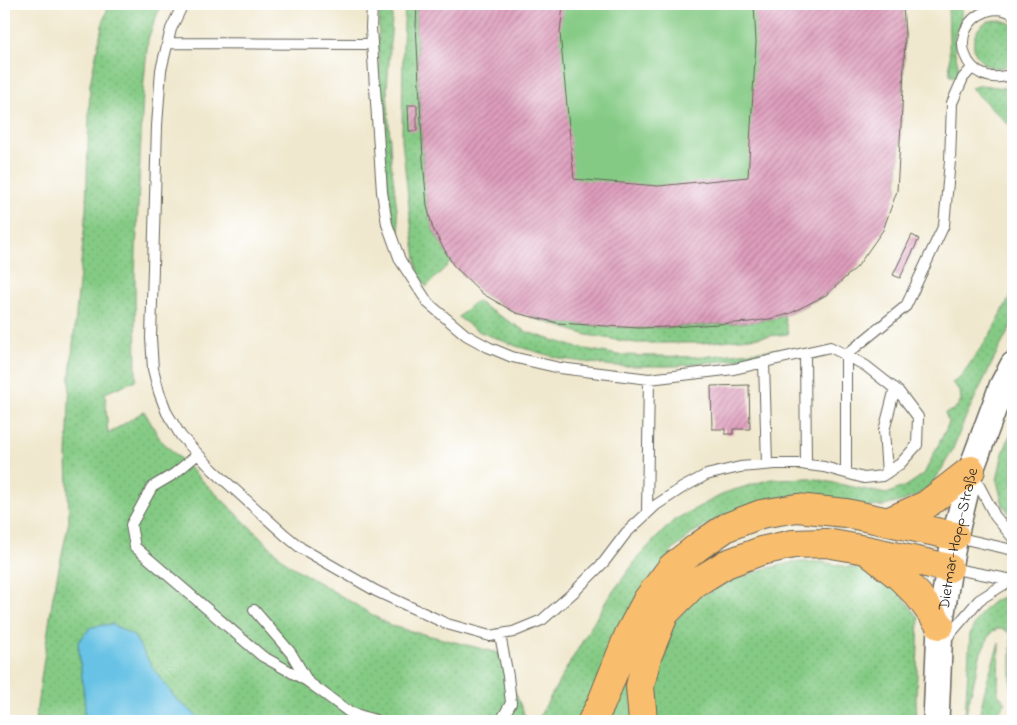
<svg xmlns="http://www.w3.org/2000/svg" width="1017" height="725" viewBox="0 0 1017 725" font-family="'Indie Flower',sans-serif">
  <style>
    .grass { fill: url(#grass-dots); stroke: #507350 }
    .park { fill: #84ca84; stroke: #507350 }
    .water { fill: #67c2e5; stroke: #426f80 }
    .building { fill: url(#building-hatch) }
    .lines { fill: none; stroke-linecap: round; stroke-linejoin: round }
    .service-casing { stroke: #66635a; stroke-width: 12 }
    .tertiary-casing { stroke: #66635a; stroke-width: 28 }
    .motorway-casing { stroke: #66635a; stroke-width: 30 }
    .service { stroke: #fff; stroke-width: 10 }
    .tertiary { stroke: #fff; stroke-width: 25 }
    .motorway { stroke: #f9be6d; stroke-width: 28 }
    .labels { text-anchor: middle; stroke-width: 5; stroke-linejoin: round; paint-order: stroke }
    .street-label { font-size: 16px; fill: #1c1c1c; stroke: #fff }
  </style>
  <defs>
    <pattern id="grass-dots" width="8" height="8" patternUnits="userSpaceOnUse" patternTransform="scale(1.25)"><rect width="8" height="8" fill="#84ca84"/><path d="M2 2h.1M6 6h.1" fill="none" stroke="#71ad71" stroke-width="1.8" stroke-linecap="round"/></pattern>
    <pattern id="building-hatch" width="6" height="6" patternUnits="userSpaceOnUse" patternTransform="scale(1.25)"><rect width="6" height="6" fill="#de9dbc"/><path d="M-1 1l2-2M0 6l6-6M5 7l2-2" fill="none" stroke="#b37f98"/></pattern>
  </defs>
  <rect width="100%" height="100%" fill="#fff"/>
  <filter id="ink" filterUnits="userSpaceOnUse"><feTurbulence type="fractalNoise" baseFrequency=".02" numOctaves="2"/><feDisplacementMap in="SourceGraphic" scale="10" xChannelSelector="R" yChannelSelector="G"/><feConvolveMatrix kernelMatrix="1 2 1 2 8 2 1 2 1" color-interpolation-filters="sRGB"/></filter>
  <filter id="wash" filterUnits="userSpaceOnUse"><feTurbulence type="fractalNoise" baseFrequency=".0096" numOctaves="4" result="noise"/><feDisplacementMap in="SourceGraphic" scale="20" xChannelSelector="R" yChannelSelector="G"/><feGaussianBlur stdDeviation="1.12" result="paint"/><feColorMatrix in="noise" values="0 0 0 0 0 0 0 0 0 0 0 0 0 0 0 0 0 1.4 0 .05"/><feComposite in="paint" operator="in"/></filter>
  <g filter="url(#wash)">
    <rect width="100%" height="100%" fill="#f0e8ce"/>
    <path class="grass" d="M109 4H161L148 39 143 91 135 276 136 380 105 393 108 434 144 411 160 439 288 564 391 626 499 653 527 721H35L53 596 69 521 67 457 70 376 86 211 90 84 102 26Z
      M380 4H393L387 89 391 161 401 243 394 226 383 150 378 45Z
      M405 4H417L416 25 423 160 451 262 426 287 418 273 410 216 402 140 403 43Z
      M948 4H963L960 22 955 36V53L959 68 956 77 950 76Z
      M1001 20 1010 23 1013 27V61C992 81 961 53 979 28 982 25 985 22 989 21 992 20 997 20 1001 20Z
      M981 85 1013 89V129L971 88Z
      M1013 291V322L996 355 967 414 952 451 940 472 930 486 915 496 903 501 884 506 724 515 694 532 671 552 580 721H537L562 676 608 598 641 554 674 520 727 492 771 479 811 478 886 494 908 485 924 474 949 423 945 413 954 410 961 401 960 391 952 383 960 378 991 333Z
      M476 301 488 309 527 332 575 347 618 355 701 357 791 348 748 358 677 366H614L562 359 516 346 478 331 458 317Z
      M784 315 788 334 702 343H636L587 335 530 317 558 323 639 328 670 327 750 322 775 318Z
      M1013 428V519L1003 505 997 481 1002 456Z
      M794 562H821L871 571 889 578 919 618 916 699 917 721H649L648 713 660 639 693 600 740 577 764 569Z
      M1013 594V692L1011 689V635L1004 629H999L992 631 981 652 965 718 970 634C976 620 984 606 998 599 1002 597 1008 596 1013 594Z
      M999 643 998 694 1006 703 989 721H978L987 681Z
      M623 682 631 683 633 721H604Z"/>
    <path class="park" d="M417 4H903L905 35 903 91 897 191 857 267 826 295 791 313 775 318 750 322 670 327 639 328 516 313 483 294 453 265 433 229 427 206 423 160 416 25Z"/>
    <path class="water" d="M111 624 134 636 153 668 176 699 201 719V721H84L85 705 78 642 91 627Z"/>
    <g id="blocks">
      <path class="building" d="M417 4H563L560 33 574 179 658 186 748 177 756 42 754 4H903L905 35 903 91 897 191 883 230 857 267 826 295 791 313 775 318 750 322 670 327 639 328 558 323 516 313 483 294 453 265 433 229 427 206 423 160 416 25Z
        M408 105H417V131H409Z
        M912 235 919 239 900 278 893 275Z
        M749 385 750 429H733V434H725V429H712L711 386Z"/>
    </g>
  </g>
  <g filter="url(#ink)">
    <use href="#blocks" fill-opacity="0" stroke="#66635a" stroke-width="1"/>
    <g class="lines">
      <g class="service-casing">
        <path id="service" d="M183 4 171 29 161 70 157 126 151 338 153 369 159 392 167 413 181 436 213 470 285 535 301 548 376 591 447 624 490 636 513 632 542 620 575 591 604 562 626 533 656 505 682 488 706 475 740 467 775 464H801L824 467 864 478 882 476 900 464 917 445 918 417 899 392 866 366 846 355V473
          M372 4 371 28 382 192 387 224 400 260 428 303 466 335 488 347 512 357 560 368 649 379 734 369 830 347 846 355 906 306 944 225 950 161 952 103 963 78 972 68
          M1013 14C1005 9 996 8 987 11 943 27 964 92 1013 74
          M168 43 372 44
          M805 353 806 465
          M764 362 767 464
          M198 454 174 474 152 487 131 525 135 547 262 656 307 681 349 712 378 721
          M887 473 884 431 895 388
          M974 476 995 516 1013 538
          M647 513 649 379
          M956 537 1013 550
          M950 568 1013 580
          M254 610 291 653 307 680
          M944 641 979 600 1011 580
          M497 721 502 719 511 703 508 676 500 635"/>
      </g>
      <g class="tertiary-casing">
        <g id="tertiary">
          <path id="s1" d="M936 721 940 625 949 568 955 536 971 470 1002 386 1013 365"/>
        </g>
      </g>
      <g class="motorway-casing">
        <path id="motorway" d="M887 522 926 505 971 470
          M871 554 900 577 918 595 940 625
          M592 721 601 704 629 634 647 600 672 567 699 546 727 527 761 514 797 508 846 513 955 536
          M643 721 640 686 647 657 665 613 694 584 726 564 761 551 793 544 826 543 866 550 949 568"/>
      </g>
      <use href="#service" class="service"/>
      <use href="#tertiary" class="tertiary"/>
      <use href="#motorway" class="motorway"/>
    </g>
  </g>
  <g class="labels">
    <g class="street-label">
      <text dy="6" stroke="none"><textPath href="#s1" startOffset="184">Dietmar-Hopp-Straße</textPath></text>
    </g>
  </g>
  <rect width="1017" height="725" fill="none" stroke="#fff" stroke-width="20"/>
</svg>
